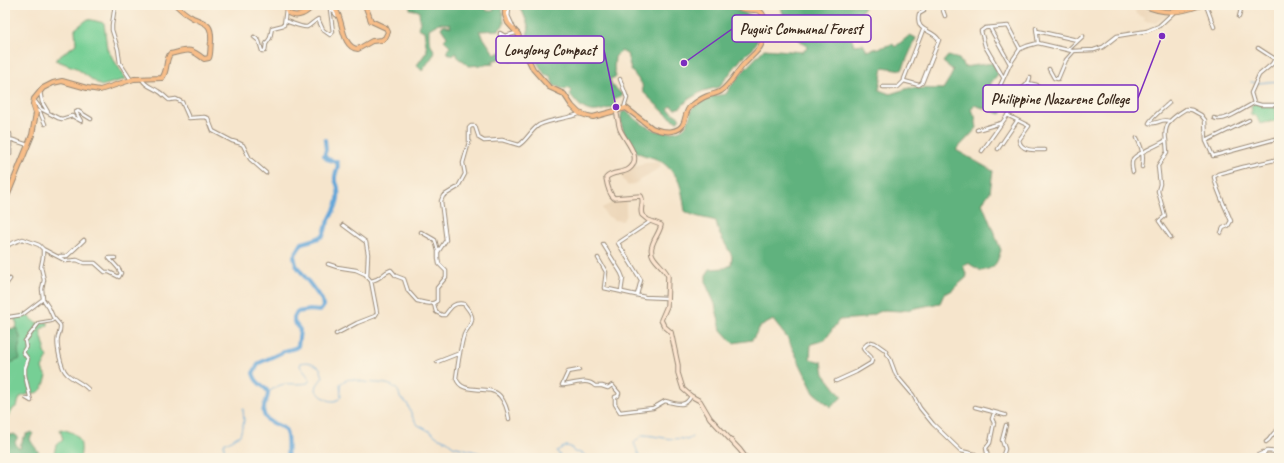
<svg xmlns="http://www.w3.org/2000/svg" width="1284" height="463" viewBox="0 0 1284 463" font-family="Caveat,sans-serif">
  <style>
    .built { fill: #edd7ba }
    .green { fill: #76cf95; stroke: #587c5a }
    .forest { fill: #60b27e; stroke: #4e6e4e }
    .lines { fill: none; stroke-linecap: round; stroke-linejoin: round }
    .stream { stroke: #63a6d8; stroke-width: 1 }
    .river { stroke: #63a6d8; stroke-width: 4 }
    .minor-casing { stroke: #988875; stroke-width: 4.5 }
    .tertiary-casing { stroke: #988875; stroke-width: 5 }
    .secondary-casing { stroke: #988875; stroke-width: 5.5 }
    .primary-casing { stroke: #988875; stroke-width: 6 }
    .minor { stroke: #fff; stroke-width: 2.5 }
    .tertiary { stroke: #fff; stroke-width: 3 }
    .secondary { stroke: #fce5cf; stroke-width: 3.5 }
    .primary { stroke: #f7bd88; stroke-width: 4 }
    .leader { fill: none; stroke: #7b2cbf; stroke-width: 1.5 }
    .callout-dot { fill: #7b2cbf; stroke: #fcf5e5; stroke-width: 1.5 }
    .callout { fill: #fcf5e5; stroke: #7b2cbf; stroke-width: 1.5 }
    .callout-label { font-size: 15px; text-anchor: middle; font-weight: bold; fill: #3b2a1e }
  </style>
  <rect width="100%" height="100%" fill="#fcf5e5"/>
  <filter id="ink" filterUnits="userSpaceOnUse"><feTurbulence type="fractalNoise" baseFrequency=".025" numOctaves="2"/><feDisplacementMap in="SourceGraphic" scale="8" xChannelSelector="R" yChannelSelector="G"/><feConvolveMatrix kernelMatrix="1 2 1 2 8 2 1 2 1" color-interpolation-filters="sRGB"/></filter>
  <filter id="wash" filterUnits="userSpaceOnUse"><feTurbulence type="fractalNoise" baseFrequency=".012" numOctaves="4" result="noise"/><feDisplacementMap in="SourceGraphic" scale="16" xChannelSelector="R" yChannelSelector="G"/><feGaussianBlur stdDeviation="0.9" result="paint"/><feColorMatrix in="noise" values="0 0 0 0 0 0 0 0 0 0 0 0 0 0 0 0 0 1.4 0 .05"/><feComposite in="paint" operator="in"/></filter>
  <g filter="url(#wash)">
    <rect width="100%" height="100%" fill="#f6e5cc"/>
    <path class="built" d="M1138 5 1152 11 1169 15 1158 21 1157 23 1144 21V18L1136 14 1135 11Z
      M651 162 660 163 661 167 636 183 628 186 620 175 633 166Z
      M623 199 626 202V214L623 221 614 220 606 215 602 208 618 200Z"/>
    <path class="green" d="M88 19 104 23 107 49 126 79 101 86 76 68 55 60 76 44 75 29Z
      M1254 103 1275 107 1278 120 1260 124 1256 115 1252 116 1250 113 1252 112 1251 106Z
      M25 314 37 323 48 322V325L40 330 45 348 44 353 48 357 42 368 44 373 47 376C40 399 39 389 20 397L17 406 13 409 9 416 5 412V365L19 359C14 345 26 344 16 328L17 324 14 318 20 317Z
      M60 429C78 432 84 440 80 458H53L56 445 63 440Z"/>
    <path class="forest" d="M410 5H484L487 11H494L493 5H502L504 24 499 30 479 31 493 52 496 54 500 52 511 53 512 61 506 57 492 61 494 64 468 66 464 61 459 59 456 53 451 56 447 52 450 46 444 40 447 37 441 28 443 25 451 27 450 24 439 23 429 29V40L435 53 422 71 417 65 427 51 424 31 418 28 420 22 419 11 410 9Z
      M517 5H727L739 11 751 15 754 18 752 23V33L759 37 753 49 742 58 719 87 703 91 689 99 681 107 675 109 671 106 668 109 680 118 677 122 666 114 643 92 642 84 631 70 627 54 621 51 615 57 614 68 616 77 610 79 612 85 623 95 614 99V107C591 114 585 114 570 94L572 92 568 88 565 90 553 85 551 76 545 75 530 51 526 38 529 28 524 15Z
      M780 5H865L857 21 851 19 847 25 854 45 863 44 867 51 893 44 895 47 910 35 916 38 902 70 883 67 879 90 890 94 909 88 943 89 951 76 953 70 943 62 948 56 959 59 964 67 993 63 998 74 990 84 1005 96 1000 101 1004 108 1001 114 974 105 971 110 975 116 977 128 956 150 993 171 990 192 982 203 1001 250C997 263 996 268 981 271L968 263 963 265 967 277 951 291 944 294 940 303 901 311 884 310 864 318 839 320 825 340 811 344 810 359 822 362 824 374 842 397 831 407 814 393 788 339 773 320 760 327 752 340 733 343 721 330 715 304 706 284V275L710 269 725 268 731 265 732 256 719 233 716 221C706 218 693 217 685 211 683 200 682 184 675 175 670 169 664 162 656 159 650 156 642 156 636 151 628 142 617 124 622 112L626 111C640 123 654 134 673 132 678 131 683 130 686 125 690 121 690 113 692 108L713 96 726 94C736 76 751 64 764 49L803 52 807 47 789 30Z
      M5 328 10 329 16 328C26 344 14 345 20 359L5 365Z
      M32 432 33 433 30 439C32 445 39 450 40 456L37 458H5V434L12 435 14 434 18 437 15 442 18 448H21L20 445 23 440 22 439 26 436V434Z"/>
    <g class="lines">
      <path class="stream" d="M1251 82C1260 85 1270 80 1279 82
        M268 393C283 379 290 386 308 383L310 379 300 366 301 363C308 361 314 363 320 368L323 377 317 385 316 390C321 398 334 406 341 397L340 384C350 376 353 380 364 382 376 384 399 380 400 398L407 403 413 418 418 425 431 432 437 437 447 441 453 446 492 456 493 458
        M224 458V444L225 442H228L240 435 244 421 243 409
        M562 458 557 452 558 450 566 446 571 447 574 452 582 453 588 458
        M640 458 634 443 642 435C650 435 657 437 665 438 674 440 677 437 687 440L692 437"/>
      <path class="river" d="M288 458C286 450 290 438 285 430 280 423 267 425 264 414 261 406 269 400 268 392 266 387 261 386 257 381 255 379 254 376 253 373L259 363 285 351 295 348 298 346 300 330 294 322V317L297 312 310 310 320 311 323 307 322 300 296 265 294 256 302 243C308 241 318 240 323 235 326 232 325 227 327 224 333 212 340 203 338 189 338 185 336 183 335 179 334 173 340 168 337 162L327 159 324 155 326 150 325 140"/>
    </g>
  </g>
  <g filter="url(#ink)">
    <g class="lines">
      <g class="minor-casing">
        <path id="minor" d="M115 5 112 25V30L118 49 120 63 131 80
          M941 5 945 16
          M1206 5 1214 27
          M1239 17 1242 5
          M285 21C290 22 302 28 307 27 311 25 314 21 318 19L323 30 330 35 333 32 330 9H332L336 15 338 16
          M990 28 1010 64
          M1036 28 1038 43
          M923 30 904 79V81L919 85 922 83 939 40C932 28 915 33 919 14L924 11 923 5
          M1037 31 1077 40
          M254 37 259 41 262 51H265L266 44 270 38 272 28 284 25 286 9
          M500 38V33L505 36 516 33
          M1258 48 1275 59
          M1068 50 1083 36
          M1049 69 1054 78 1058 79 1066 60 1074 51
          M1003 77 985 46 981 31 985 28 1008 26 1020 49
          M142 79C145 86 152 87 158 91 162 93 165 97 169 100L176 99 182 102 189 118 204 117 208 118 213 131 232 141 239 143 243 145 250 159 266 173
          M620 79 627 98 624 108
          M1028 83 1037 85
          M883 87H898L904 81
          M40 91 42 102 48 112
          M1009 95C1017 91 1029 87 1030 77
          M34 100 41 109 58 118 62 119 72 116 81 121 76 112 78 111
          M1169 103C1164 108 1151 118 1149 123 1156 125 1162 118 1169 121
          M1254 103 1251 93 1259 75 1272 64 1275 59 1279 58
          M35 110 40 112 45 124
          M78 111 91 119
          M1007 115 1029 126 1019 140C1021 152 1036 150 1045 150
          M1214 118C1224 123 1244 108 1254 103L1261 105H1275
          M977 130 1001 123
          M1137 138C1142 148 1144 155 1142 167
          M10 139 28 145
          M1166 140 1167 152 1158 166 1160 184 1158 191 1165 216 1159 221 1171 238
          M1206 141 1249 120
          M998 149 1017 121
          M982 151 1009 113 1015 106C1014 98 1007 94 1000 90L999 88 1010 64 1020 49 1027 46 1038 43 1072 51 1094 50 1103 47 1117 36 1147 31 1159 26 1173 13
          M10 154V134
          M1133 172C1132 168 1131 163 1133 159 1136 153 1158 146 1166 140 1163 123 1173 117 1186 109L1192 110 1201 115 1205 120 1206 141 1213 156 1279 138
          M343 225 366 242 368 254 367 277
          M421 232 435 240 438 251
          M1221 233 1223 228 1228 226 1231 221C1225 206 1217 192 1214 177L1218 174 1243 167 1279 159
          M603 244 621 273 623 278 621 292
          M5 248 10 244 23 239 39 245 43 249V257L41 267 44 280 42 289 43 299 49 308 53 317 60 325C61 330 59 333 58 337 56 345 61 369 67 374 73 380 81 382 88 389
          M43 249 66 261 77 260 84 263H95L105 272H109L119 277 121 273 118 268 109 258H115
          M60 256H67L84 240
          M598 258 606 272 604 288 645 297 667 298
          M328 264 337 267 356 270 365 274 371 281 376 307 377 313 375 316 357 323 336 334
          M371 281C382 279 382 273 391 270L396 276 404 279 408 291 417 301C423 302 431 306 437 301V288L446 277V271L439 264 438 258V252L446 240 441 201 443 196 458 187 465 174 463 163 469 142V128L471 126H475L479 138 484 141 502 140 519 145C527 140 531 130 539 125 552 119 566 119 579 114
          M5 284 7 283 10 279
          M637 295 641 280 618 243 651 221
          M434 304 436 312 442 315H445C451 307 454 302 464 304 467 308 472 313 472 318 473 324 466 329 464 335 460 347 458 365 456 378 462 397 489 383 500 396 505 402 508 412 509 419
          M5 316 9 317 22 315 43 299
          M437 362 460 353
          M579 370 568 372 562 385C574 385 586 377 595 386H602L608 388 612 385 619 393 618 396 615 397V404L620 412 653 408 665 401C675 403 685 409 691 396
          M836 381 856 372 871 363 872 360 871 357 864 350 863 348 867 344 871 342 875 343 885 350 890 359 896 375 913 395 920 408 933 424 961 451 975 454V458
          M26 398 31 401
          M31 401 25 375V368L28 359 23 352 26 347 25 341 39 323 51 321 54 319
          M975 407 1005 415
          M1266 442C1272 439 1272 431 1279 430
          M1263 452 1266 458
          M1256 456 1267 451 1279 452
          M988 458 986 448 990 443 994 423 992 419 994 413
          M1002 458 1005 449 1002 440 1006 425"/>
      </g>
      <g class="tertiary-casing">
        <path id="tertiary" d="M509 5 508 16 513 27"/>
      </g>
      <g class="secondary-casing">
        <path id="secondary" d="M616 111C618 117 618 123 620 129 624 140 644 158 629 169 622 174 612 171 606 178 607 184 609 194 614 198L641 196C645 202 639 208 642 215L648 220 661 225C660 232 654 238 652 246 648 259 664 265 668 276L667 306 661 320 664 326 671 332 678 365V373L683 389 691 396 700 401 710 418 740 450 746 458"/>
      </g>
      <g class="primary-casing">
        <path id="primary" d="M285 5 288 13C298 19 307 13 313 5
          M333 5C335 9 338 13 339 17 343 27 344 48 358 49L372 41 382 40 385 38 388 32 386 28 371 21 365 5
          M505 5V15L508 23 518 34 523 48 533 69 549 87 564 94 572 106 579 113 588 116 593 117 626 108 652 128C662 132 680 135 684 122 686 116 686 110 691 106 696 102 702 98 707 96 712 94 717 94 721 91 731 84 737 71 745 63 750 57 758 52 761 45 765 38 767 17 761 12 757 8 741 12 732 5
          M1143 5C1165 15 1179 13 1201 5
          M5 196 8 194 32 135 36 113 33 104 34 99 43 88 53 83 62 81 87 88 100 90 134 79 162 78C168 71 165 61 170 54 188 50 189 47 204 59L209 58C211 53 210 47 211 42 212 25 208 24 193 18 187 15 181 10 176 5"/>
      </g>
      <use href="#minor" class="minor"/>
      <use href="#tertiary" class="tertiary"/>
      <use href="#secondary" class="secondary"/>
      <use href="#primary" class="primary"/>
    </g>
  </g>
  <path class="leader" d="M684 63L732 29M616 107L604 50M1162 36L1138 98"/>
  <g class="callout-dot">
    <circle cx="684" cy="63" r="4"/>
    <circle cx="616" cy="107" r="4"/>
    <circle cx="1162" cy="36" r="4"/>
  </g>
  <g class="callout">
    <rect x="732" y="15" width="139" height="27" rx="4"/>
    <rect x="496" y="36" width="108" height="27" rx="4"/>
    <rect x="983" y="85" width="155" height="27" rx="4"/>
  </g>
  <g class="callout-label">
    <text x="801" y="34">Puguis Communal Forest</text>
    <text x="550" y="55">Longlong Compact</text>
    <text x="1060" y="104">Philippine Nazarene College</text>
  </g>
  <rect width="1284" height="463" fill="none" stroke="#fcf5e5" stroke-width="20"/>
</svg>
